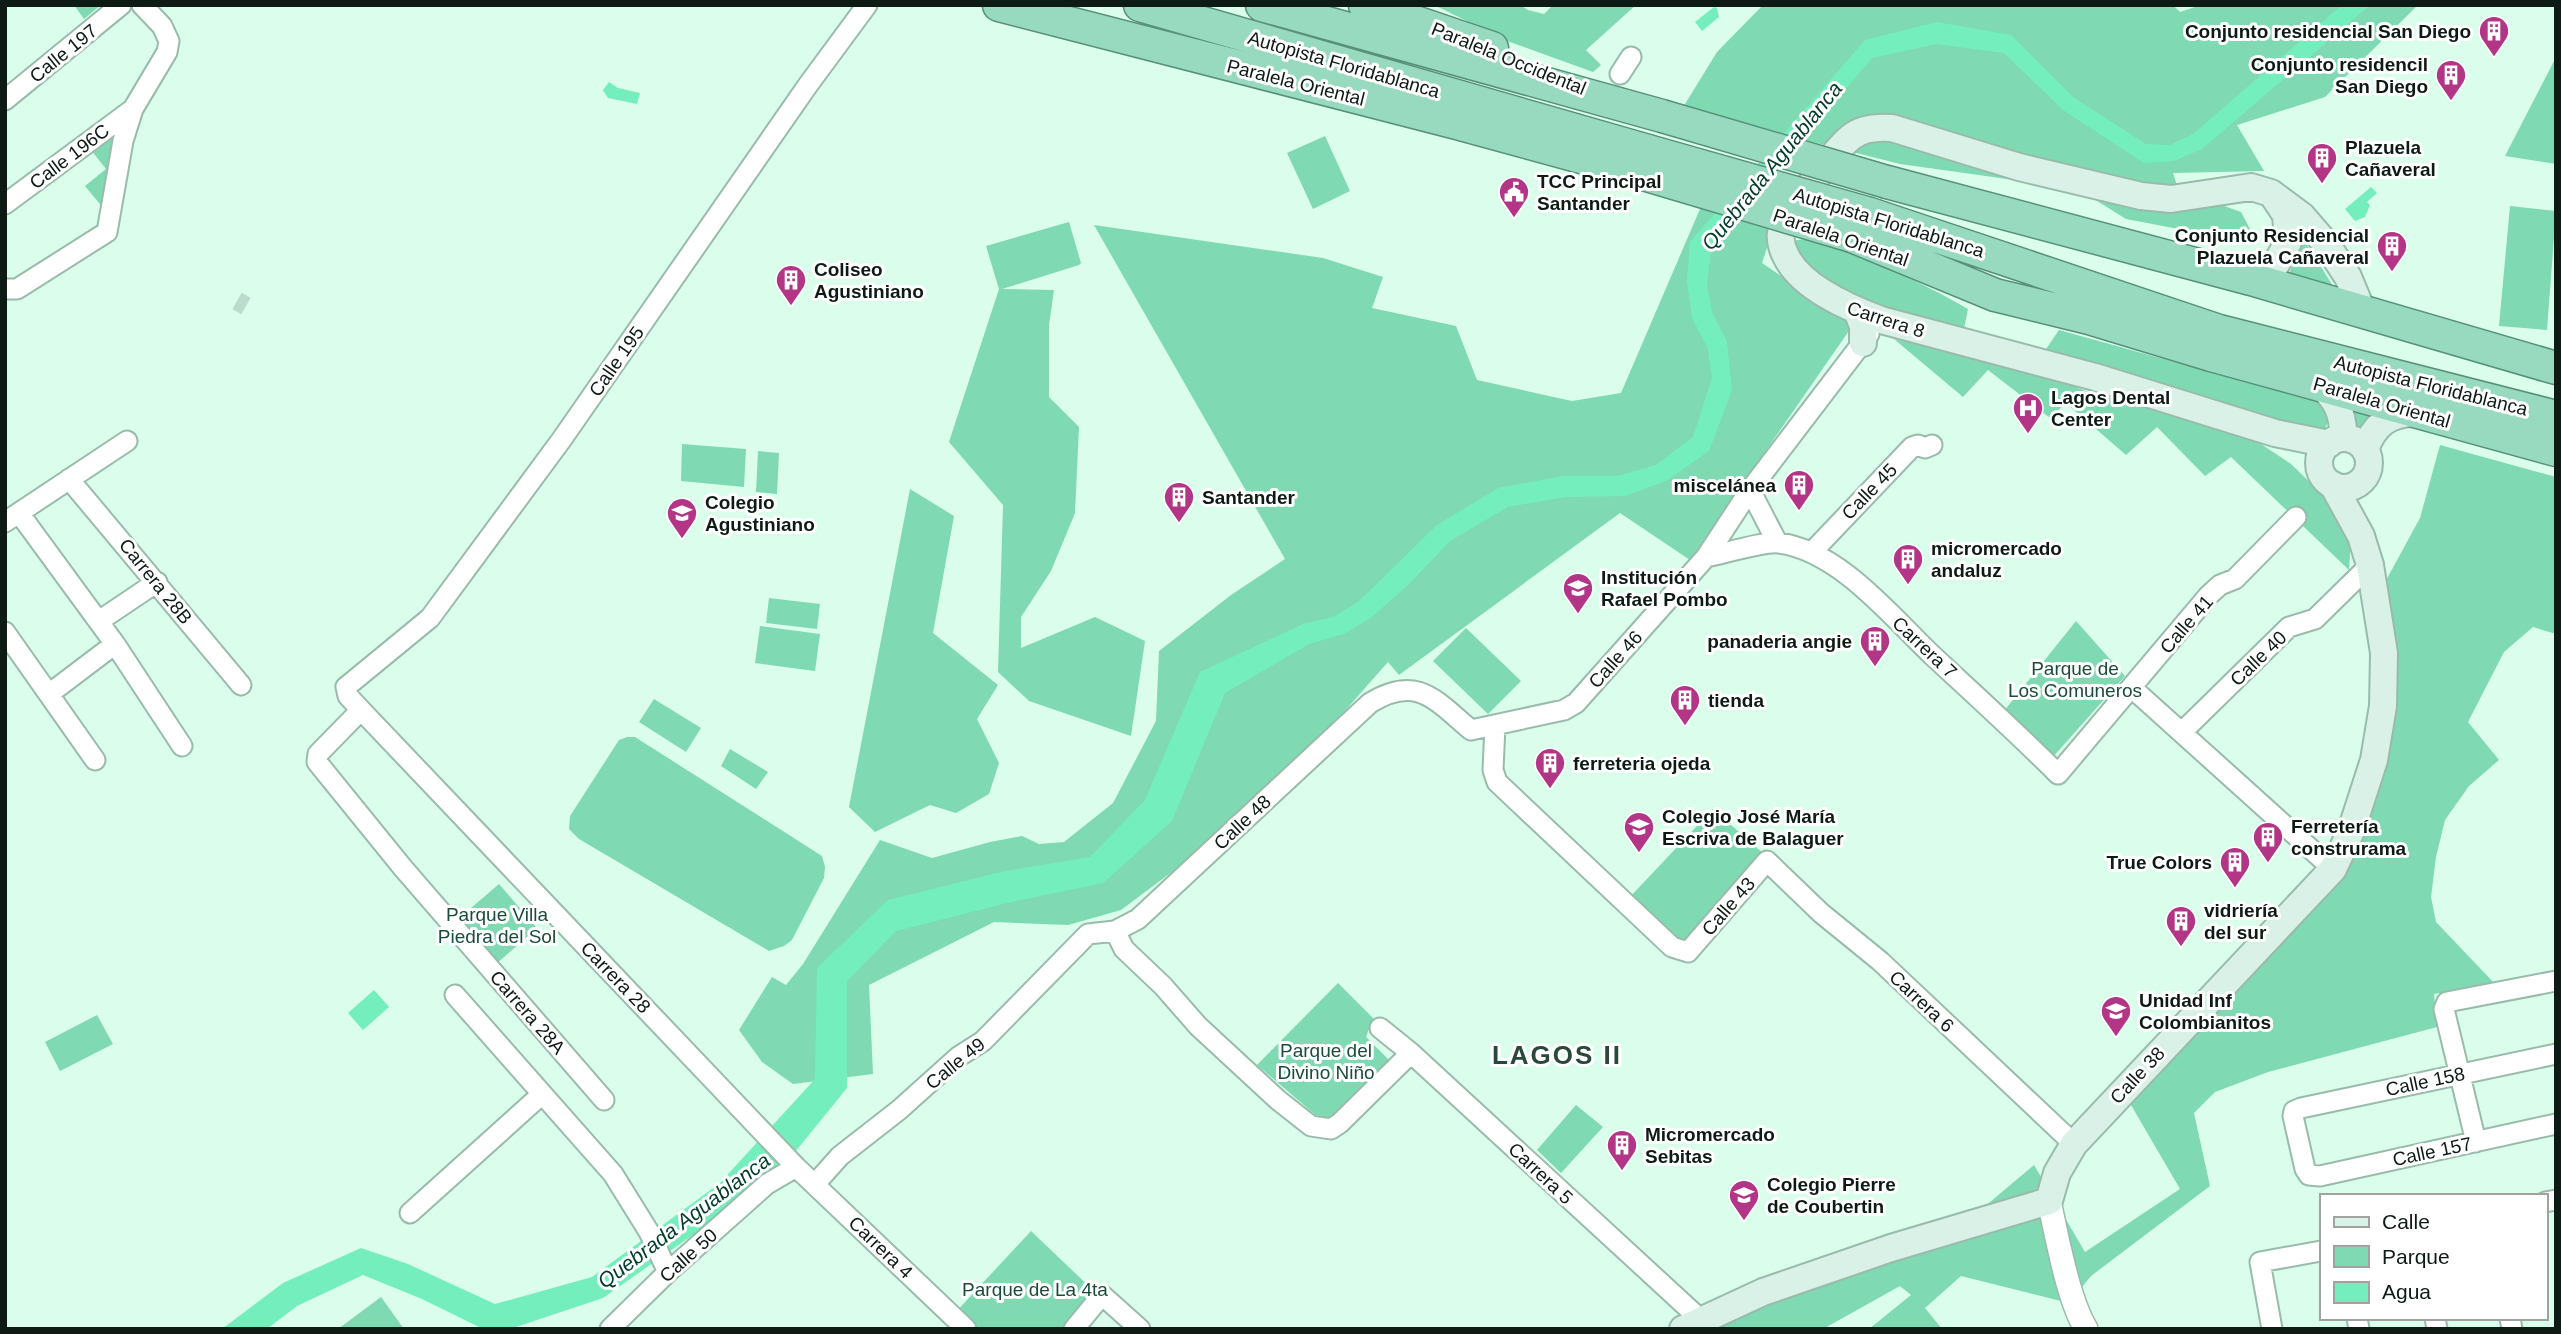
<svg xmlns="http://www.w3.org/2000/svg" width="2561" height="1334" viewBox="0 0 2561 1334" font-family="Helvetica,sans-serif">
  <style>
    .green { fill: #7fd9b3 }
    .water { fill: #75eebe }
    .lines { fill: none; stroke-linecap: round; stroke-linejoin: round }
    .minor-tunnel { stroke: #bbdbcc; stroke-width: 19; stroke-dasharray: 19 10; stroke-linecap: butt }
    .minor-casing { stroke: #99bbab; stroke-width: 23 }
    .tertiary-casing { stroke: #99bbab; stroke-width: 26 }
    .secondary-casing { stroke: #99bbab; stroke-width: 30 }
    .trunk-casing { stroke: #579179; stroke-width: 35 }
    .minor { stroke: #fff; stroke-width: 19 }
    .tertiary { stroke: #fff; stroke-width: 23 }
    .secondary { stroke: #d9f1e7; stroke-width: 26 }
    .trunk { stroke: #98dabf; stroke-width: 32 }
    .trunk-bridge-casing { stroke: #579179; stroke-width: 35; stroke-linecap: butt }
    .trunk-bridge { stroke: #98dabf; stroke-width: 32 }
    .labels { text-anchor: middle; stroke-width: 6; stroke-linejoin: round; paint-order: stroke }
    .poi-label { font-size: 19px; font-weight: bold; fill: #0e1b15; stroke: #fff; text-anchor: start }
    .street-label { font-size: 19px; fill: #0e1b15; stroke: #fff }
    .park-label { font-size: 19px; fill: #194c39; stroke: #fff }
    .water-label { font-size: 21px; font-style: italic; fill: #023b29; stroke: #fff }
    .district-label { font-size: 26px; font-weight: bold; letter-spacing: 2px; fill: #29473a; stroke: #fff }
  </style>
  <rect width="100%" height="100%" fill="#dafdec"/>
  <path class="green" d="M74 5H101L84 19Z
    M1434 5H1520L1528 10 1544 14 1553 5H1636L1586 50 1601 65 1593 72 1510 42Z
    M1763 5H2173L2180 12 2201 5H2418L2325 97 2237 125 2264 171 2173 173 2183 204 2213 202 2241 212 2251 231 2231 239 2126 219 2086 194 2051 185 1900 164 1682 109 1717 52Z
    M2556 57V164L2505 156 2552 65Z
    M110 121 119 147 104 209 85 186 106 169 84 141Z
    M1325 136 1350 191 1313 209 1287 153Z
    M1712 181 1782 202 1762 263 1853 325 1690 560 1620 513 1399 675 1388 662 1335 722 1220 836 1121 910 1068 925 994 922 869 985 873 1074 793 1084 762 1062 739 1030 772 977 786 985 803 964 880 840 932 858 990 842 1022 836 1039 844 1064 842 1113 803 1156 721 1159 651 1231 595 1285 559 1094 225 1323 258 1383 277 1372 308 1456 326 1477 380 1572 401 1621 393Z
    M2510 206 2556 211 2547 330 2499 326Z
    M1069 222 1081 263 1079 265 1002 289 1054 290 1049 325V397L1079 427 1075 513 1051 571 1021 617V648L1095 617 1145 641 1131 736 1029 701 998 672 1003 505 949 442 999 289 986 246Z
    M2298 231 2340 297 2287 280 2297 251Z
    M1807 239C1865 258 1915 278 1968 309L1963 334 1837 295 1800 266 1789 241Z
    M2059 330 2322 403 2330 418 2324 430 2315 434 2040 358Z
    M1894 339 2046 376 2091 393 2185 416 2261 444 2291 464 2325 497 2351 538 2349 570 2231 457 2205 476 2157 427 2126 455 2066 403 2050 418 1988 370 1963 397Z
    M2342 400 2382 413 2359 435 2349 434Z
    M682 444 746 449 744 487 681 481Z
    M2440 445 2556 477V634L2533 627 2504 652 2468 722 2499 760 2469 786 2445 820 2436 857 2431 897 2436 922 2495 984 2434 994 2437 1027 2268 1072 2215 1092 2194 1113 2210 1186 2091 1276 2069 1303 1961 1276 1925 1308 1942 1329H1869L1911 1295 1900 1286 1823 1329H1708L1764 1278 1836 1253 1983 1208 2034 1165 2085 1252 2180 1189 2124 1093 2313 880 2377 748 2384 584 2420 518Z
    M758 451 779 453 777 494 756 492Z
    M910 489 954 516 933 633 998 685 977 719 999 763 989 794 956 813 930 805 875 832 849 807Z
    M769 598 820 604 817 629 766 623Z
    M2076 621 2125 676 2052 758 2004 711Z
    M760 626 820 634 815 671 755 663Z
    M1466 628 1521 681 1488 714 1433 661Z
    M654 699 701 728 686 752 639 722Z
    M627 737H635L822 856 825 867 824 878 792 940 784 946 769 951 579 839 569 829 570 816 619 740Z
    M730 749 768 772 756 789 721 766Z
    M1713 809 1765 855 1684 946 1629 898Z
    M499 884 537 928 495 965 456 921Z
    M1338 983 1373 1018 1366 1037 1393 1064 1326 1124 1257 1065Z
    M97 1015 113 1044 60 1071 45 1042Z
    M1576 1105 1603 1127 1561 1173 1537 1150Z
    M1031 1231 1097 1294 1068 1329H971L954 1314Z
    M381 1297 404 1329H338Z"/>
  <path class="water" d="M2342 5H2370L2202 149 2174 161 2144 163 2063 110 2004 53 1936 44 1872 58 1711 249 1707 285 1712 312 1727 342 1732 390 1709 451 1666 481 1625 496 1565 497 1508 507 1450 541 1408 585 1372 617 1344 634 1309 644 1225 693 1172 821 1103 883 1011 902 896 931 847 981V1088L791 1157 734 1206 603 1298 510 1329H483L422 1299 363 1275 297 1306 267 1329H222L283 1283 361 1248 408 1264 495 1304 592 1277 720 1183 815 1079 817 968 888 900 1005 871 1090 857 1145 800 1200 672 1303 624 1333 617 1358 602 1437 525 1498 488 1563 476H1618L1656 465 1693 437 1712 378 1708 349 1692 318 1687 281 1690 242 1865 40 1937 22 2011 35 2073 97 2146 144 2170 145 2193 134Z
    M1714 7 1717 8 1719 17 1702 31 1695 22Z
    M609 82 618 88 640 93 637 104 608 98 603 90Z
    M2371 187 2377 193 2367 202 2370 205 2365 217 2355 221 2345 209Z
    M374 990 389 1007 363 1030 348 1013Z"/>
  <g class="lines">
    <path class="minor-tunnel" d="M237 301 246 306"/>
    <g class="minor-casing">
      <path id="minor" d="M867 5 808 85 562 439 430 618 346 687 348 696 361 710 796 1167 966 1329
        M1620 74 1631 57
        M5 100 121 5
        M5 204 133 109 167 52 169 41 162 26 142 5
        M5 289H17L107 232 123 141 133 109
        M69 479 241 685
        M1750 490 1777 542
        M19 513 115 644 182 746
        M5 522 127 441
        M1812 552 1912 447 1918 445 1925 448 1932 445
        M1706 557C1723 554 1764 541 1779 543 1839 551 1891 616 1933 656 1975 695 2017 733 2058 774L2209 595 2220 585 2235 579 2296 517
        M99 621 157 582
        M5 632 95 760
        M2132 688 2333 869
        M49 694 115 644
        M361 710 318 754 317 762 403 868 604 1100
        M1495 726 1493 770 1497 782 1672 947 1688 952 1767 861 1821 913 1880 961 2074 1144
        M2182 732 2289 627 2315 619 2370 565
        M1115 931 1124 949 1163 986 1198 1026 1278 1100 1311 1126 1331 1129 1340 1123 1411 1053
        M455 995 613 1174 649 1232 668 1272
        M1380 1028 1411 1053 1700 1319
        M2556 1054 2301 1108 2294 1111 2293 1116 2305 1169 2309 1175 2320 1176 2556 1124
        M2476 1142 2444 1009 2447 1002 2556 981
        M815 1184 840 1156 899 1110 958 1057 983 1041 1088 934 1115 931 1138 919 1370 703C1417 674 1435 700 1471 730L1564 710 1576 703 1706 557 1750 490 1869 334
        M2545 1202 2556 1200
        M410 1213 541 1095
        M2357 1318 2359 1329
        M2435 1318 2437 1329
        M2510 1318 2512 1329
        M610 1329 668 1272 767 1184 796 1167
        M1074 1329 1102 1295 1140 1329
        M2272 1329 2260 1262 2321 1251"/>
    </g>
    <g class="tertiary-casing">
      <path id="tertiary" d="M2049 1201C2057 1237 2068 1299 2086 1329"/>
    </g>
    <g class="secondary-casing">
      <path id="secondary" d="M2251 279 2275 266 2288 242 2286 215 2274 197
        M1857 311 1863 326V343
        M2315 382C2336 396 2344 414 2343 438
        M2319 463a25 25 0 1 1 50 0a25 25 0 1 1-50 0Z
        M2329 444 2275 433 2095 377 1881 320C1849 308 1799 287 1785 254 1782 248 1780 239 1781 233 1785 215 1836 149 1851 137 1862 128 1878 127 1892 128L2019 167 2141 196 2171 199 2251 187 2271 193 2302 216 2327 245 2348 277 2363 313
        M2365 450C2374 424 2390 412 2418 413
        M1683 1329 1763 1292 1891 1248 2049 1201 2057 1173 2074 1144 2333 869 2351 831 2374 760 2383 706 2384 653 2370 565 2361 536 2333 485"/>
    </g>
    <g class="trunk-casing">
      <path id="trunk" d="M999 5 1457 123 1640 173
        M1140 5 1648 151
        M1262 5 1662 116
        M1365 5 1492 48
        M1887 182 2251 279 2556 368
        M1870 214 2219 331 2556 417
        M1852 236 1995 295 2089 318 2211 355 2556 450"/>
    </g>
    <use href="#minor" class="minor"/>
    <use href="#tertiary" class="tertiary"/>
    <use href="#secondary" class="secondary"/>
    <use href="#trunk" class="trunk"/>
    <g class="trunk-bridge-casing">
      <path id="trunk-bridge" d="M1662 116 1887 182
        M1648 151 1870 214
        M1640 173 1852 236"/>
    </g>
    <use href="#trunk-bridge" class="trunk-bridge"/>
  </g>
  <defs>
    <g id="building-pin" transform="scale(1.575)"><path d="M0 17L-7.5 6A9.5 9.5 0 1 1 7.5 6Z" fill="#b33686" stroke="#fff"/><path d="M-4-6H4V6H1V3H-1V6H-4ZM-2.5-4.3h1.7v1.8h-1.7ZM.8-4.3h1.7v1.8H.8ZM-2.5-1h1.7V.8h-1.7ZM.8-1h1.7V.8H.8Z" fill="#fff"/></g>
    <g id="civic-pin" transform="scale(1.575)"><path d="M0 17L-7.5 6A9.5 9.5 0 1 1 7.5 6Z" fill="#b33686" stroke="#fff"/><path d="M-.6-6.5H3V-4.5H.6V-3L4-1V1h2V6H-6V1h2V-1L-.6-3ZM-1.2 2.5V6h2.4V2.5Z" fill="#fff"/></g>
    <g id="hospital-pin" transform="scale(1.575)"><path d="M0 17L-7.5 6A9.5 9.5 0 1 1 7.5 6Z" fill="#b33686" stroke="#fff"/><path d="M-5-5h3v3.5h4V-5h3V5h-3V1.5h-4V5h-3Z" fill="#fff"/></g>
    <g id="school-pin" transform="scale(1.575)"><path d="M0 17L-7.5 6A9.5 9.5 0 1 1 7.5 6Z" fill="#b33686" stroke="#fff"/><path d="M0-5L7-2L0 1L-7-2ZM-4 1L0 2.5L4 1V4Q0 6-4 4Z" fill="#fff"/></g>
  </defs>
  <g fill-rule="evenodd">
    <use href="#building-pin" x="2494" y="31"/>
    <use href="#building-pin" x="2451" y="75"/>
    <use href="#building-pin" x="2322" y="158"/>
    <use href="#civic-pin" x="1514" y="192"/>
    <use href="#building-pin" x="2392" y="246"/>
    <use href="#building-pin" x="791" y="280"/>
    <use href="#hospital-pin" x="2028" y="408"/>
    <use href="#building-pin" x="1799" y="485"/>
    <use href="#building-pin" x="1179" y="497"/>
    <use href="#school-pin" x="682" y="513"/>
    <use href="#building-pin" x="1908" y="559"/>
    <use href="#school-pin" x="1578" y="588"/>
    <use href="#building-pin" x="1875" y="641"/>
    <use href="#building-pin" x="1685" y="700"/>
    <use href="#building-pin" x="1550" y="763"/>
    <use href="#school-pin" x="1639" y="827"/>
    <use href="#building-pin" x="2268" y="837"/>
    <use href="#building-pin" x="2235" y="862"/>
    <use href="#building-pin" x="2181" y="921"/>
    <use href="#school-pin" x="2116" y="1011"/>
    <use href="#building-pin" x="1622" y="1145"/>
    <use href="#school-pin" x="1744" y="1195"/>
  </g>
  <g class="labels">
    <g class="poi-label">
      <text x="2471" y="38" text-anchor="end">Conjunto residencial San Diego</text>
      <text x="2428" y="71" text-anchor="end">Conjunto residencil<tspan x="2428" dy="22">San Diego</tspan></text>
      <text x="2345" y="154">Plazuela<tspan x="2345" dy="22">Cañaveral</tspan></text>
      <text x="1537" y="188">TCC Principal<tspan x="1537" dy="22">Santander</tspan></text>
      <text x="2369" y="242" text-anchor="end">Conjunto Residencial<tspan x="2369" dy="22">Plazuela Cañaveral</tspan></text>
      <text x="814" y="276">Coliseo<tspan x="814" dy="22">Agustiniano</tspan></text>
      <text x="2051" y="404">Lagos Dental<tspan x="2051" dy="22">Center</tspan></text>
      <text x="1776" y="492" text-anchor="end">miscelánea</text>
      <text x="1202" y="504">Santander</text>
      <text x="705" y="509">Colegio<tspan x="705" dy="22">Agustiniano</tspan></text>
      <text x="1931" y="555">micromercado<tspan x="1931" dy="22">andaluz</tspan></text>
      <text x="1601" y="584">Institución<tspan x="1601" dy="22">Rafael Pombo</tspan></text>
      <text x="1852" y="648" text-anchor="end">panaderia angie</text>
      <text x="1708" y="707">tienda</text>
      <text x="1573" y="770">ferreteria ojeda</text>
      <text x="1662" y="823">Colegio José María<tspan x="1662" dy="22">Escriva de Balaguer</tspan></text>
      <text x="2291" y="833">Ferretería<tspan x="2291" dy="22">construrama</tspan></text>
      <text x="2212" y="869" text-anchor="end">True Colors</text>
      <text x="2204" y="917">vidriería<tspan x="2204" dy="22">del sur</tspan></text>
      <text x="2139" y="1007">Unidad Inf<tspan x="2139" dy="22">Colombianitos</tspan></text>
      <text x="1645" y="1141">Micromercado<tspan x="1645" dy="22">Sebitas</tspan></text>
      <text x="1767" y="1191">Colegio Pierre<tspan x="1767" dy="22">de Coubertin</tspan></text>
    </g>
    <g class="street-label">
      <text transform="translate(63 53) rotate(-39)" y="7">Calle 197</text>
      <text transform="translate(1509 58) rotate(22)" y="7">Paralela Occidental</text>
      <text transform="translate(1344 64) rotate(16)" y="7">Autopista Floridablanca</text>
      <text transform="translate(1296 82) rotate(14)" y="7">Paralela Oriental</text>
      <text transform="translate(69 156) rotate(-37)" y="7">Calle 196C</text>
      <text transform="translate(1889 222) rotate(17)" y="7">Autopista Floridablanca</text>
      <text transform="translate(1841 237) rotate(19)" y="7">Paralela Oriental</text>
      <text transform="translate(1886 319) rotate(18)" y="7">Carrera 8</text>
      <text transform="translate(616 361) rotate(-55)" y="7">Calle 195</text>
      <text transform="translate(2431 385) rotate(14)" y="7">Autopista Floridablanca</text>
      <text transform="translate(2382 402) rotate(16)" y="7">Paralela Oriental</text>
      <text transform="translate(1869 491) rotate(-46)" y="7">Calle 45</text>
      <text transform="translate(156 581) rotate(51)" y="7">Carrera 28B</text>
      <text transform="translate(2186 624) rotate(-49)" y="7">Calle 41</text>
      <text transform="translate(1925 647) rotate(43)" y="7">Carrera 7</text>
      <text transform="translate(2258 658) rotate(-44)" y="7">Calle 40</text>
      <text transform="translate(1615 659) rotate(-48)" y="7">Calle 46</text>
      <text transform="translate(1242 822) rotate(-43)" y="7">Calle 48</text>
      <text transform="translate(1728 906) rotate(-49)" y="7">Calle 43</text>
      <text transform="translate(616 977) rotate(46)" y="7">Carrera 28</text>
      <text transform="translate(1922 1001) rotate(43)" y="7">Carrera 6</text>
      <text transform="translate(528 1012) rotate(49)" y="7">Carrera 28A</text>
      <text transform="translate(955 1063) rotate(-39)" y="7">Calle 49</text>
      <text transform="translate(2137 1075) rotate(-47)" y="7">Calle 38</text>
      <text transform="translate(2425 1081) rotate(-12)" y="7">Calle 158</text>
      <text transform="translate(2432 1151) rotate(-12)" y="7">Calle 157</text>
      <text transform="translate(1541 1173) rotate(43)" y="7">Carrera 5</text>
      <text transform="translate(881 1247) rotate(44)" y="7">Carrera 4</text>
      <text transform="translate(688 1255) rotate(-42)" y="7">Calle 50</text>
    </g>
    <g class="park-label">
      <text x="2075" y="675">Parque de<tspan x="2075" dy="22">Los Comuneros</tspan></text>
      <text x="497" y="921">Parque Villa<tspan x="497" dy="22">Piedra del Sol</tspan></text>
      <text x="1326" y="1057">Parque del<tspan x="1326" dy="22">Divino Niño</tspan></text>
      <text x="1035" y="1296">Parque de La 4ta</text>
    </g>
    <g class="water-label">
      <text transform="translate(1772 166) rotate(-51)" y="7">Quebrada Aguablanca</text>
      <text transform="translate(684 1221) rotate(-37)" y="7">Quebrada Aguablanca</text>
    </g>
    <g class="district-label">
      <text x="1557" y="1064">LAGOS II</text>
    </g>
  </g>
  <rect width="2561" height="1334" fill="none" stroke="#0e1b15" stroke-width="14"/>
  <rect x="2320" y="1194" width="228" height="126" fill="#ffffff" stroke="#9fa4a1" stroke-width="2"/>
  <rect x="2334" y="1217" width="35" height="10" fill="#d9f1e7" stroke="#9fa4a1" stroke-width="2"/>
  <text x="2382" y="1229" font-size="21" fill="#0e1b15">Calle</text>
  <rect x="2334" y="1246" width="35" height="21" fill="#7fd9b3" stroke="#9fa4a1" stroke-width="2"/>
  <text x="2382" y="1264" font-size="21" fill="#0e1b15">Parque</text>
  <rect x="2334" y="1282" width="35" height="21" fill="#75eebe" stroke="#9fa4a1" stroke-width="2"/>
  <text x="2382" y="1299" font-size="21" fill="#0e1b15">Agua</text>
</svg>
